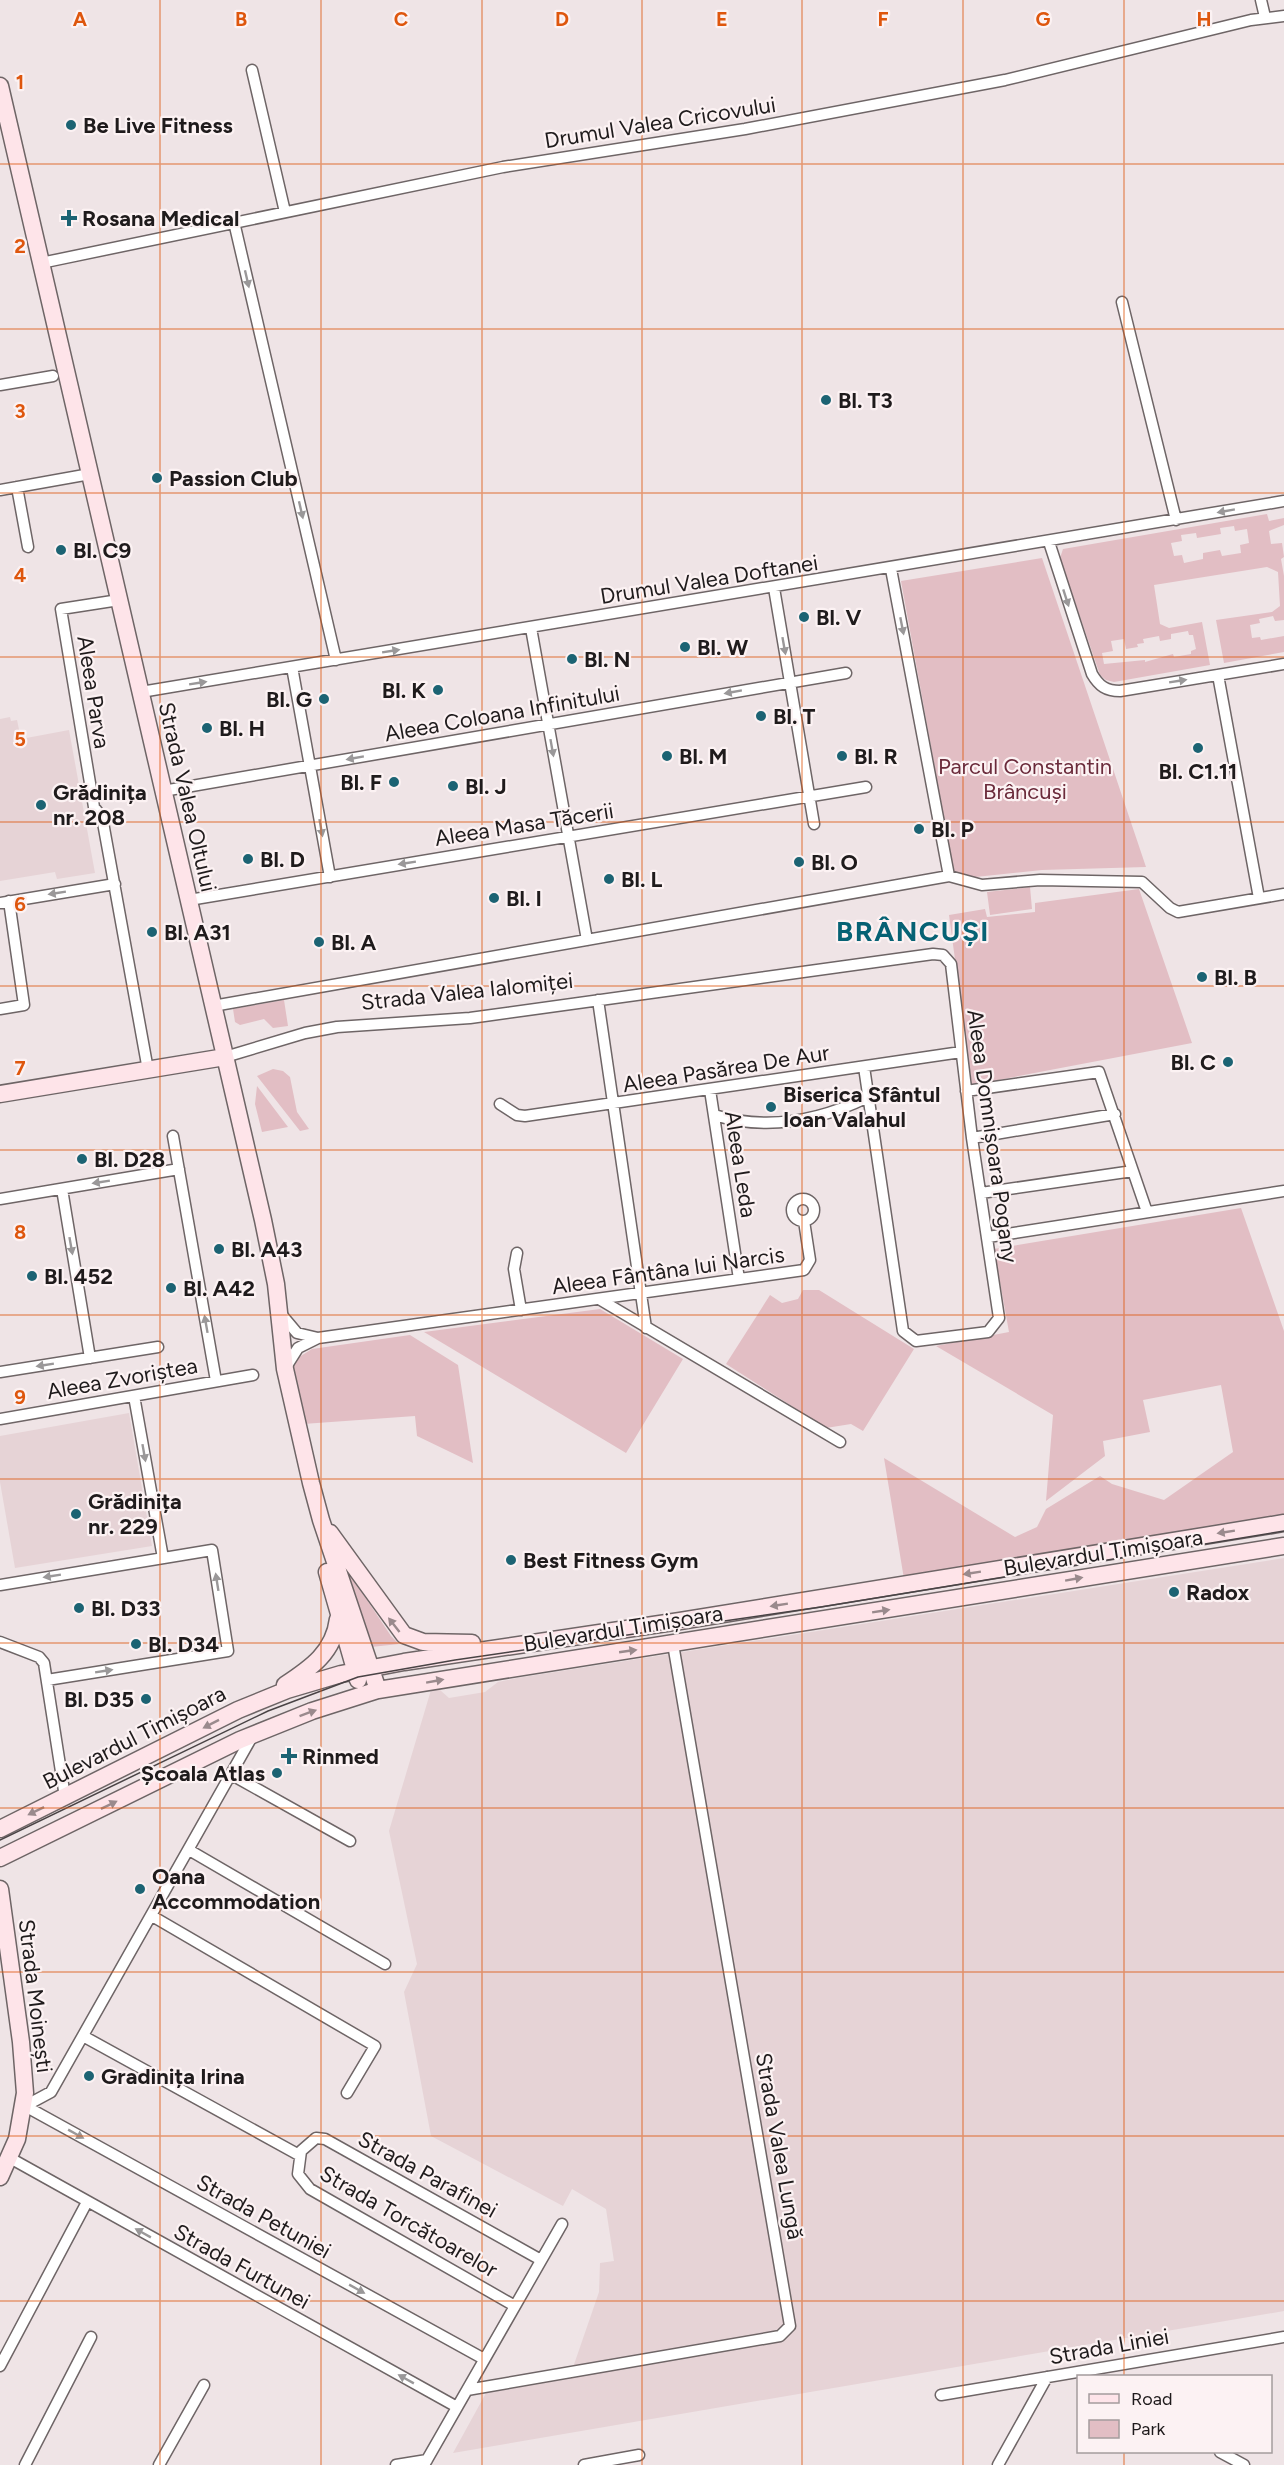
<svg xmlns="http://www.w3.org/2000/svg" width="1284" height="2465" viewBox="0 0 1284 2465" font-family="Figtree,sans-serif">
  <style>
    .built { fill: #e6d3d6 }
    .green { fill: #e2bec4; fill-rule: evenodd }
    .lines { fill: none; stroke-linecap: round; stroke-linejoin: round }
    .minor-casing { stroke: #6e6566; stroke-width: 13 }
    .secondary-casing { stroke: #6e6566; stroke-width: 19 }
    .minor { stroke: #fff; stroke-width: 10 }
    .secondary { stroke: #fee4e9; stroke-width: 16 }
    .tram { stroke: #494345; stroke-width: 1.5 }
    .oneway { fill: #9a9899 }
    .oneway2 { fill: #9a8a8d }
    .grid { fill: none; stroke: #de560d; stroke-width: 1.5; stroke-opacity: 0.55 }
    .poi-dot { fill: #1c6373; stroke: #fcf2f3; stroke-width: 2 }
    .labels { text-anchor: middle; stroke-width: 4.5; stroke-linejoin: round; paint-order: stroke }
    .street-label { font-size: 22px; fill: #1f1b1c; stroke: #fcf2f3 }
    .poi-label { font-size: 22px; font-weight: bold; fill: #1f1b1c; stroke: #fcf2f3; text-anchor: start }
    .park-label { font-size: 22px; fill: #6b2b3b; stroke: #fcf2f3 }
    .district-label { font-size: 28px; font-weight: bold; letter-spacing: 1.5px; fill: #066274; stroke: #fcf2f3 }
    .grid-label { font-size: 20px; text-anchor: middle; font-weight: bold; fill: #de560d; stroke: #fcf2f3; stroke-width: 4.5; stroke-linejoin: round; paint-order: stroke }
  </style>
  <rect width="100%" height="100%" fill="#efe4e6"/>
  <path class="built" d="M10 717 11 721 17 720 21 739 69 730 95 873 57 879 55 872 0 881V719Z
    M129 1413 152 1546 15 1568 0 1482V1436Z
    M1284 1558V2311L453 2453 486 2393 569 2379 599 2292 600 2263 614 2261 606 2209 572 2189 563 2206 431 2136 404 1992 417 1964 389 1831 431 1690H440L449 1698 485 1692 498 1682 517 1678Z"/>
  <path class="green" d="M1267 514 1269 521 1284 518V525L1269 531 1271 544 1282 543 1284 557 1281 559 1284 576V620L1275 621 1273 616 1259 619 1260 623 1250 625 1252 638 1260 637 1261 640 1284 636V652L1224 663 1216 620 1272 612 1280 606 1278 572 1267 567 1154 585 1160 624 1169 628 1202 622 1210 665 1114 682 1106 680 1100 675 1060 558 1063 549ZM1234 526 1235 531 1247 529 1249 543 1240 545 1241 553 1222 556 1220 550 1203 553V559L1184 563 1182 555 1174 556 1171 543 1182 541 1181 535 1196 533 1197 538 1221 534 1220 528ZM1188 631 1189 635H1193L1196 649 1191 651V654L1174 657 1173 654 1145 662V660L1104 664 1102 653 1113 651 1111 641 1124 639 1126 649 1138 647 1137 644 1144 643 1143 639 1159 636 1160 641 1171 639V634Z
    M1042 558 1146 867 1042 870 966 878 954 873 901 581Z
    M1030 887 1032 909 990 915 987 892Z
    M1139 889 1192 1043 972 1085 949 915 985 909 987 917 1035 912V903Z
    M284 1000 288 1026 273 1028 264 1019 240 1025 235 1022 233 1009Z
    M273 1069 283 1071 290 1077 297 1112 309 1129 300 1131 257 1076Z
    M257 1086 288 1127 262 1132 255 1104Z
    M1241 1208 1284 1331V1515L904 1579 884 1458 1015 1537 1037 1527 1046 1509 1100 1476 1112 1484 1164 1500 1233 1452 1221 1385 1143 1400 1150 1432 1103 1441 1105 1456 1046 1501 1053 1415 936 1346 1009 1332 994 1249Z
    M803 1290H819L914 1349 863 1431 851 1424 826 1428 726 1364 770 1295 782 1303 798 1299Z
    M600 1309 683 1359 626 1453 424 1332Z
    M410 1335 458 1365 473 1463 417 1436 415 1416 303 1424 292 1371 296 1359 312 1349Z
    M347 1570 391 1636 399 1644 371 1647Z"/>
  <g class="lines">
    <g class="minor-casing">
      <path id="minor" d="M1261 0 1265 17
        M252 70 285 212
        M234 222 336 660
        M41 263 503 167 745 129 1005 80 1251 20 1284 16
        M1122 302 1176 520
        M0 385 53 376
        M17 487 28 547
        M0 490 90 474
        M1049 542 1092 674C1099 686 1106 691 1120 691L1284 664
        M891 569 949 876
        M774 588 814 824
        M119 600 61 609 94 807 102 817 148 1070
        M531 628 587 940
        M292 667 330 877
        M1218 675 1259 898
        M141 692 1284 501
        M163 791 846 673
        M189 900 866 787
        M0 903 115 884
        M598 1000 646 1328
        M213 1006 949 876 982 885 1040 880 1142 882 1170 908 1178 912 1284 894
        M0 1009 24 1005 9 901
        M225 1057 305 1033 337 1027 470 1018 933 954 943 955 951 964 972 1138 999 1318 988 1332 916 1341 903 1331 864 1067
        M710 1090 739 1279
        M966 1091 1099 1072 1147 1212
        M500 1104 517 1115 525 1116 961 1052
        M714 1115C767 1131 819 1121 868 1097
        M173 1136 216 1381
        M972 1138 1115 1114
        M62 1189 90 1358
        M981 1193 1133 1171
        M0 1199 179 1169
        M792 1210a11 11 0 1 1 22 0a11 11 0 1 1-22 0Z
        M988 1237 1284 1191
        M517 1253 514 1269 521 1310
        M599 1299 840 1442
        M281 1314 297 1333 318 1338
        M286 1367 298 1348 318 1338 804 1270 810 1260 804 1221
        M0 1372 158 1347
        M134 1396 163 1558
        M0 1419 253 1375
        M0 1585 212 1550 228 1651 47 1680
        M0 1642 39 1657 44 1663 65 1797
        M232 1775 350 1841
        M189 1850 385 1964
        M152 1916 375 2046 347 2093
        M83 2036 299 2155
        M25 2106 484 2359
        M25 2106 51 2092 253 1735
        M10 2158 457 2407
        M515 2306 310 2189 298 2174 301 2151 316 2138 325 2139 541 2260
        M0 2366 87 2202
        M467 2390 780 2336 790 2326 673 1644
        M941 2395 1284 2337
        M1220 2452 1244 2465
        M25 2465 91 2337
        M159 2465 204 2385
        M396 2465 427 2460
        M424 2465 562 2224
        M584 2465 639 2455
        M998 2465 1047 2377"/>
    </g>
    <g class="secondary-casing">
      <path id="secondary" d="M0 86 263 1220 276 1284 285 1369 311 1483 321 1520 378 1690
        M0 1094 225 1057
        M330 1533 404 1635 423 1642 472 1643
        M327 1572 358 1680
        M285 1685C311 1668 334 1652 338 1619
        M0 1829 238 1710 287 1690 341 1674 404 1662 680 1621 1284 1523
        M0 1858 240 1740 312 1711 378 1690 1284 1546
        M0 1889 21 2042 25 2093 17 2139 0 2177"/>
    </g>
    <use href="#minor" class="minor"/>
    <use href="#secondary" class="secondary"/>
    <path class="tram" d="M0 1840 268 1711 358 1677 455 1660 821 1607 1284 1531"/>
  </g>
  <defs><path id="oneway-solid" d="M-6-.8H1V-3.2L6.5 0L1 3.2V.8H-6Z" transform="scale(1.5)"/></defs>
  <g class="oneway">
    <use href="#oneway-solid" transform="translate(247 279) rotate(77)"/>
    <use href="#oneway-solid" transform="translate(301 510) rotate(77)"/>
    <use href="#oneway-solid" transform="translate(1226 511) rotate(170)"/>
    <use href="#oneway-solid" transform="translate(1066 598) rotate(72)"/>
    <use href="#oneway-solid" transform="translate(902 626) rotate(79)"/>
    <use href="#oneway-solid" transform="translate(784 646) rotate(80)"/>
    <use href="#oneway-solid" transform="translate(391 651) rotate(-9)"/>
    <use href="#oneway-solid" transform="translate(1178 681) rotate(-9)"/>
    <use href="#oneway-solid" transform="translate(198 683) rotate(-9)"/>
    <use href="#oneway-solid" transform="translate(733 692) rotate(170)"/>
    <use href="#oneway-solid" transform="translate(552 748) rotate(80)"/>
    <use href="#oneway-solid" transform="translate(355 758) rotate(170)"/>
    <use href="#oneway-solid" transform="translate(321 828) rotate(80)"/>
    <use href="#oneway-solid" transform="translate(407 863) rotate(171)"/>
    <use href="#oneway-solid" transform="translate(57 893) rotate(171)"/>
    <use href="#oneway-solid" transform="translate(101 1182) rotate(171)"/>
    <use href="#oneway-solid" transform="translate(71 1246) rotate(80)"/>
    <use href="#oneway-solid" transform="translate(206 1324) rotate(-100)"/>
    <use href="#oneway-solid" transform="translate(45 1365) rotate(171)"/>
    <use href="#oneway-solid" transform="translate(144 1453) rotate(80)"/>
    <use href="#oneway-solid" transform="translate(52 1576) rotate(171)"/>
    <use href="#oneway-solid" transform="translate(217 1582) rotate(-99)"/>
    <use href="#oneway-solid" transform="translate(104 1671) rotate(-9)"/>
    <use href="#oneway-solid" transform="translate(76 2134) rotate(29)"/>
    <use href="#oneway-solid" transform="translate(143 2233) rotate(-151)"/>
    <use href="#oneway-solid" transform="translate(357 2289) rotate(29)"/>
    <use href="#oneway-solid" transform="translate(406 2379) rotate(-151)"/>
  </g>
  <g class="oneway2">
    <use href="#oneway-solid" transform="translate(1226 1532) rotate(171)"/>
    <use href="#oneway-solid" transform="translate(972 1573) rotate(171)"/>
    <use href="#oneway-solid" transform="translate(1074 1579) rotate(-10)"/>
    <use href="#oneway-solid" transform="translate(779 1605) rotate(171)"/>
    <use href="#oneway-solid" transform="translate(881 1611) rotate(-9)"/>
    <use href="#oneway-solid" transform="translate(394 1625) rotate(-128)"/>
    <use href="#oneway-solid" transform="translate(628 1651) rotate(-8)"/>
    <use href="#oneway-solid" transform="translate(435 1681) rotate(-10)"/>
    <use href="#oneway-solid" transform="translate(308 1713) rotate(-20)"/>
    <use href="#oneway-solid" transform="translate(211 1724) rotate(153)"/>
    <use href="#oneway-solid" transform="translate(109 1805) rotate(-26)"/>
    <use href="#oneway-solid" transform="translate(36 1811) rotate(154)"/>
  </g>
  <path class="grid" d="M160 0V2465M321 0V2465M482 0V2465M642 0V2465M802 0V2465M963 0V2465M1124 0V2376M0 164H1284M0 329H1284M0 493H1284M0 657H1284M0 822H1284M0 986H1284M0 1150H1284M0 1315H1284M0 1479H1284M0 1643H1284M0 1808H1284M0 1972H1284M0 2136H1284M0 2301H1284M1124 2452V2465"/>
  <g class="poi-dot">
    <circle cx="71" cy="125" r="6"/>
    <path d="M66 209h6v6h6v6h-6v6h-6v-6h-6v-6h6z"/>
    <circle cx="826" cy="400" r="6"/>
    <circle cx="157" cy="478" r="6"/>
    <circle cx="61" cy="550" r="6"/>
    <circle cx="804" cy="617" r="6"/>
    <circle cx="685" cy="647" r="6"/>
    <circle cx="572" cy="659" r="6"/>
    <circle cx="438" cy="690" r="6"/>
    <circle cx="324" cy="699" r="6"/>
    <circle cx="761" cy="716" r="6"/>
    <circle cx="207" cy="728" r="6"/>
    <circle cx="1198" cy="748" r="6"/>
    <circle cx="667" cy="756" r="6"/>
    <circle cx="842" cy="756" r="6"/>
    <circle cx="394" cy="782" r="6"/>
    <circle cx="453" cy="786" r="6"/>
    <circle cx="41" cy="805" r="6"/>
    <circle cx="919" cy="829" r="6"/>
    <circle cx="248" cy="859" r="6"/>
    <circle cx="799" cy="862" r="6"/>
    <circle cx="609" cy="879" r="6"/>
    <circle cx="494" cy="898" r="6"/>
    <circle cx="152" cy="932" r="6"/>
    <circle cx="319" cy="942" r="6"/>
    <circle cx="1202" cy="977" r="6"/>
    <circle cx="1228" cy="1062" r="6"/>
    <circle cx="771" cy="1107" r="6"/>
    <circle cx="82" cy="1159" r="6"/>
    <circle cx="219" cy="1249" r="6"/>
    <circle cx="32" cy="1276" r="6"/>
    <circle cx="171" cy="1288" r="6"/>
    <circle cx="76" cy="1514" r="6"/>
    <circle cx="511" cy="1560" r="6"/>
    <circle cx="1174" cy="1592" r="6"/>
    <circle cx="79" cy="1608" r="6"/>
    <circle cx="136" cy="1644" r="6"/>
    <circle cx="146" cy="1699" r="6"/>
    <path d="M286 1747h6v6h6v6h-6v6h-6v-6h-6v-6h6z"/>
    <circle cx="277" cy="1773" r="6"/>
    <circle cx="140" cy="1889" r="6"/>
    <circle cx="89" cy="2076" r="6"/>
  </g>
  <g class="labels">
    <g class="street-label">
      <text transform="translate(660 122) rotate(-9)" y="8">Drumul Valea Cricovului</text>
      <text transform="translate(709 579) rotate(-9)" y="8">Drumul Valea Doftanei</text>
      <text transform="translate(94 692) rotate(81)" y="8">Aleea Parva</text>
      <text transform="translate(502 713) rotate(-10)" y="8">Aleea Coloana Infinitului</text>
      <text transform="translate(188 797) rotate(77)" y="8">Strada Valea Oltului</text>
      <text transform="translate(524 824) rotate(-9)" y="8">Aleea Masa Tăcerii</text>
      <text transform="translate(467 991) rotate(-6)" y="8">Strada Valea Ialomiței</text>
      <text transform="translate(726 1068) rotate(-9)" y="8">Aleea Pasărea De Aur</text>
      <text transform="translate(993 1136) rotate(82)" y="8">Aleea Domnișoara Pogany</text>
      <text transform="translate(741 1164) rotate(81)" y="8">Aleea Leda</text>
      <text transform="translate(668 1270) rotate(-8)" y="8">Aleea Fântâna lui Narcis</text>
      <text transform="translate(122 1378) rotate(-10)" y="8">Aleea Zvoriștea</text>
      <text transform="translate(1103 1552) rotate(-9)" y="8">Bulevardul Timișoara</text>
      <text transform="translate(623 1628) rotate(-9)" y="8">Bulevardul Timișoara</text>
      <text transform="translate(134 1737) rotate(-27)" y="8">Bulevardul Timișoara</text>
      <text transform="translate(36 1996) rotate(83)" y="8">Strada Moinești</text>
      <text transform="translate(780 2146) rotate(80)" y="8">Strada Valea Lungă</text>
      <text transform="translate(428 2174) rotate(29)" y="8">Strada Parafinei</text>
      <text transform="translate(264 2216) rotate(29)" y="8">Strada Petuniei</text>
      <text transform="translate(409 2221) rotate(30)" y="8">Strada Torcătoarelor</text>
      <text transform="translate(242 2266) rotate(29)" y="8">Strada Furtunei</text>
      <text transform="translate(1109 2346) rotate(-10)" y="8">Strada Liniei</text>
    </g>
    <g class="poi-label">
      <text x="83" y="133">Be Live Fitness</text>
      <text x="82" y="226">Rosana Medical</text>
      <text x="838" y="408">Bl. T3</text>
      <text x="169" y="486">Passion Club</text>
      <text x="73" y="558">Bl. C9</text>
      <text x="816" y="625">Bl. V</text>
      <text x="697" y="655">Bl. W</text>
      <text x="584" y="667">Bl. N</text>
      <text x="426" y="698" text-anchor="end">Bl. K</text>
      <text x="312" y="707" text-anchor="end">Bl. G</text>
      <text x="773" y="724">Bl. T</text>
      <text x="219" y="736">Bl. H</text>
      <text x="679" y="764">Bl. M</text>
      <text x="854" y="764">Bl. R</text>
      <text x="1198" y="779" text-anchor="middle">Bl. C1.11</text>
      <text x="382" y="790" text-anchor="end">Bl. F</text>
      <text x="465" y="794">Bl. J</text>
      <text x="53" y="800">Grădinița<tspan x="53" dy="25">nr. 208</tspan></text>
      <text x="931" y="837">Bl. P</text>
      <text x="260" y="867">Bl. D</text>
      <text x="811" y="870">Bl. O</text>
      <text x="621" y="887">Bl. L</text>
      <text x="506" y="906">Bl. I</text>
      <text x="164" y="940">Bl. A31</text>
      <text x="331" y="950">Bl. A</text>
      <text x="1214" y="985">Bl. B</text>
      <text x="1216" y="1070" text-anchor="end">Bl. C</text>
      <text x="783" y="1102">Biserica Sfântul<tspan x="783" dy="25">Ioan Valahul</tspan></text>
      <text x="94" y="1167">Bl. D28</text>
      <text x="231" y="1257">Bl. A43</text>
      <text x="44" y="1284">Bl. 452</text>
      <text x="183" y="1296">Bl. A42</text>
      <text x="88" y="1509">Grădinița<tspan x="88" dy="25">nr. 229</tspan></text>
      <text x="523" y="1568">Best Fitness Gym</text>
      <text x="1186" y="1600">Radox</text>
      <text x="91" y="1616">Bl. D33</text>
      <text x="148" y="1652">Bl. D34</text>
      <text x="134" y="1707" text-anchor="end">Bl. D35</text>
      <text x="302" y="1764">Rinmed</text>
      <text x="265" y="1781" text-anchor="end">Școala Atlas</text>
      <text x="152" y="1884">Oana<tspan x="152" dy="25">Accommodation</tspan></text>
      <text x="101" y="2084">Gradinița Irina</text>
    </g>
    <g class="park-label">
      <text x="1025" y="774">Parcul Constantin<tspan x="1025" dy="25">Brâncuși</tspan></text>
    </g>
    <g class="district-label">
      <text x="913" y="941">BRÂNCUȘI</text>
    </g>
  </g>
  <g class="grid-label">
    <text x="80" y="26">A</text>
    <text x="241" y="26">B</text>
    <text x="401" y="26">C</text>
    <text x="562" y="26">D</text>
    <text x="722" y="26">E</text>
    <text x="883" y="26">F</text>
    <text x="1043" y="26">G</text>
    <text x="1204" y="26">H</text>
    <text x="20" y="89">1</text>
    <text x="20" y="253">2</text>
    <text x="20" y="418">3</text>
    <text x="20" y="582">4</text>
    <text x="20" y="746">5</text>
    <text x="20" y="911">6</text>
    <text x="20" y="1075">7</text>
    <text x="20" y="1239">8</text>
    <text x="20" y="1404">9</text>
  </g>
  <rect x="1077" y="2375" width="195" height="78" fill="#fcf2f3" stroke="#a49c9d" stroke-width="1.5"/>
  <rect x="1089" y="2394" width="30" height="9" fill="#fee4e9" stroke="#a49c9d" stroke-width="1.5"/>
  <text x="1131" y="2405" font-size="18" fill="#1f1b1c">Road</text>
  <rect x="1089" y="2420" width="30" height="18" fill="#e2bec4" stroke="#a49c9d" stroke-width="1.5"/>
  <text x="1131" y="2435" font-size="18" fill="#1f1b1c">Park</text>
</svg>
